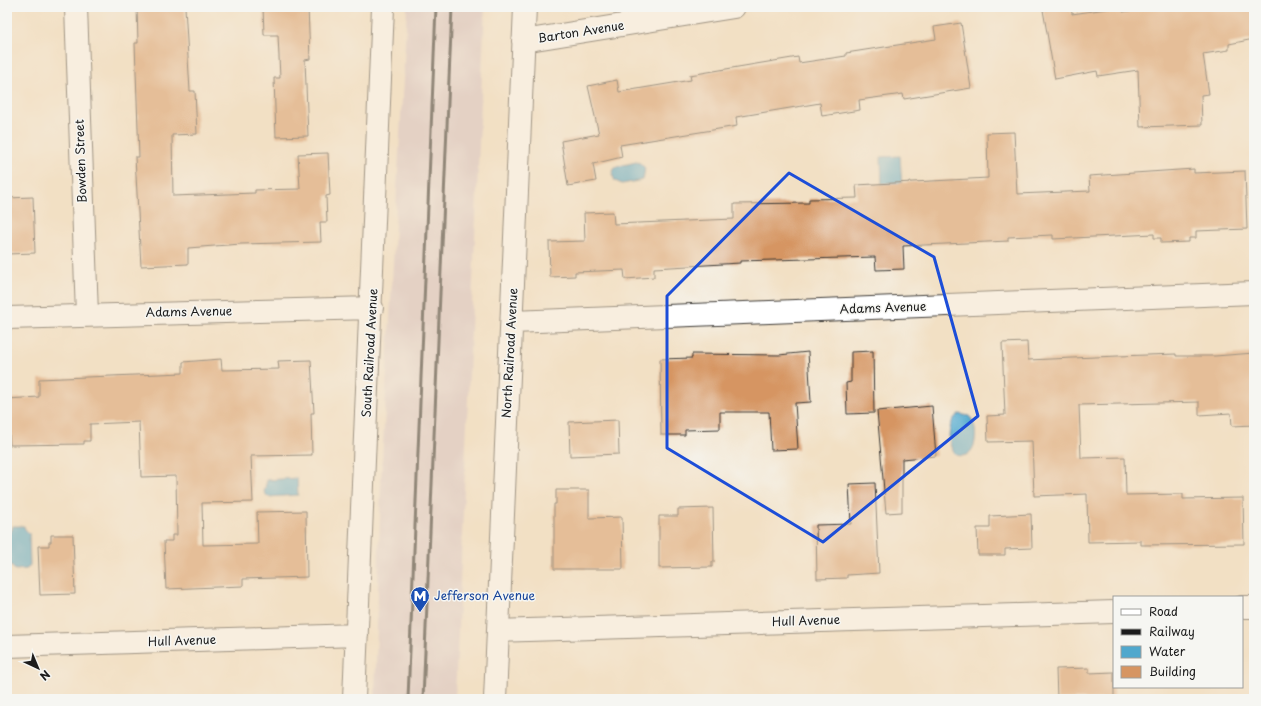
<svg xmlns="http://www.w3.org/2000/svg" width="1261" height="706" viewBox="0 0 1261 706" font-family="'Playpen Sans',sans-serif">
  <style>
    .industrial { fill: #d2bec3 }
    .water { fill: #50a8cd; stroke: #366274 }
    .building { fill: #d69562 }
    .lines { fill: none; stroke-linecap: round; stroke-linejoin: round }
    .street-casing { stroke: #3c3935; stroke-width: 24 }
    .street { stroke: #fff; stroke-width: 22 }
    .rail { stroke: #1c1c1c; stroke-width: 3 }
    .marked { fill: none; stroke: #1d4ed8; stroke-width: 3; stroke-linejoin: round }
    .labels { text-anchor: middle; stroke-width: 3; stroke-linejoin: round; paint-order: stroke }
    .street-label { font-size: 12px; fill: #1c1c1c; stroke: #f6f6f2 }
    .transit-label { font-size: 12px; fill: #164399; stroke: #f6f6f2; text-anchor: start }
  </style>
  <rect width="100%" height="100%" fill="#f6f6f2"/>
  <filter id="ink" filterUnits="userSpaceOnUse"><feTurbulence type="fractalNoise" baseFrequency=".025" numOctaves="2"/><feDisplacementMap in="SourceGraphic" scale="8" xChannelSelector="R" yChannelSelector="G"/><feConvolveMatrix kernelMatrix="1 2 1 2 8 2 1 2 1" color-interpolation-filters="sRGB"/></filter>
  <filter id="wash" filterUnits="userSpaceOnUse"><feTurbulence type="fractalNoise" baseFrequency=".012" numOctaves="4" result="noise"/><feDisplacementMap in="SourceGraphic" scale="16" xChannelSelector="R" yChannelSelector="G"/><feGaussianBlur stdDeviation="0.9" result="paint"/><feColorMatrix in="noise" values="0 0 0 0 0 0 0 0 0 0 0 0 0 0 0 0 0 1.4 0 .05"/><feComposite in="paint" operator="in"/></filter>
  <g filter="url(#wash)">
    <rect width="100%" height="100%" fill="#f2e0c4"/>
    <path class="industrial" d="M407 7H485L455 699H375L381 481Z"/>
    <path class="water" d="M900 156 902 188 882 189 881 157Z
      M636 162 640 163 645 168 643 180 622 184 615 181 612 174 615 167Z
      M959 414 969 416C980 426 978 462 956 455 946 446 947 421 959 414Z
      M297 478 298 495 268 497 264 492 267 480Z
      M12 526H24L25 529 29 533 30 565 27 569 15 570 10 565 8 534 12 530Z"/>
    <g id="blocks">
      <path class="building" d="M137 7H185L190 91H195L197 134 172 135 173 196 255 193V190L300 189 298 154 328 153 330 195 326 196 327 222H320L321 242 241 244 188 248V264L141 266 135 157H139L135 43H138Z
        M263 7H308L310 59 305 60 308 136 276 137 274 78H280L278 35H264Z
        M1060 7H1071L1072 14 1120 7H1122L1123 12 1153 7H1254V39L1229 44V50L1203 54 1209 94 1201 95 1202 125 1140 127 1138 70 1098 76 1097 71 1055 79 1043 10Z
        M961 23 971 88 904 99 903 94 859 100 860 110 822 116 820 103 736 117 737 126 620 145 622 157 593 164 596 181 568 186 561 141 599 134 588 86 617 80 619 92 691 80 690 75 798 57 799 63 846 56V53L936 39 934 27Z
        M1014 132 1017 194 1090 191 1089 176 1194 169V173L1245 171 1247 229 1196 231V238H1189V242L1161 243V238H1154V234L1053 239V235L1008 237V241L903 246 904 269 876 270 875 257 740 261V263L654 268V277L625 279 624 270 575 272V276L550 277 549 242 585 241 584 213 613 212 614 224 734 219V204L809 203V199L857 198 856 185 988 178 987 133Z
        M33 197 35 253 7 254V198Z
        M1027 342 1028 360 1118 356 1176 354V356H1215L1254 353V425L1232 426 1231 413 1199 415V402L1079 405 1081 458 1125 457 1126 495 1183 494V499L1243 498 1244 544 1141 545V541L1088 542 1087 494 1034 496 1032 441 988 442 987 416 1005 415 1002 343Z
        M873 351 874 413 847 414 846 383 851 382V352Z
        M808 352 811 402 795 403 798 449 771 450 769 412H720V429L685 430V435H661L660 359 692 358V354L779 355Z
        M221 359 222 370 279 369 278 361 311 360 314 413H311L312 455 251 456 253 502 202 503 203 545 258 544 257 512 306 511 307 577 243 579V586L166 589 164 541H172V535H177L176 476 141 477 139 422 90 424V441H84V444L10 445 7 399 39 397V379L183 373V362Z
        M932 406 936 456 902 459V512L886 513 877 411Z
        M618 420 619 454 570 456 569 422Z
        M875 483 879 573 847 575V578L817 579 816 525 851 524 849 484Z
        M556 490H589V518L622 517 623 569H554V504H556Z
        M713 508 714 562H712V567L659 568V516H678V509Z
        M1031 514 1032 548 1005 549V555H978L977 528H990V516Z
        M51 535H73L75 594 40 595 38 546H49V542H51Z
        M1089 668V673L1114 672V699H1057L1056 669Z"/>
    </g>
  </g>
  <g filter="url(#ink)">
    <use href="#blocks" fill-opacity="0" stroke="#3c3935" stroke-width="1"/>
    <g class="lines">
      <g class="street-casing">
        <path id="street" d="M76 7 87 315
          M523 41 734 7
          M7 318 372 308
          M512 322 1254 293
          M1242 607H1254
          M498 631 1114 612
          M7 646 357 635
          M354 699 383 7
          M495 699 525 7"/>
      </g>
      <use href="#street" class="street"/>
      <path class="rail" d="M408 699 436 7
        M423 699 452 7"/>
    </g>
  </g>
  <path d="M0 0H1261V706H0ZM789 173 934 257 978 416 823 542 667 448V296Z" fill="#f2e0c4" fill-opacity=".55" fill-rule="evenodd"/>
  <path class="marked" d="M789 173 934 257 978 416 823 542 667 448V296Z"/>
  <defs>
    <g id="metro-pin" transform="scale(1)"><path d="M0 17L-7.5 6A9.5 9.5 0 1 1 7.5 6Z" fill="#1a4fb4" stroke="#f6f6f2"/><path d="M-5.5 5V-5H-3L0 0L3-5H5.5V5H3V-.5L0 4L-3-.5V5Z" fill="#fff"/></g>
  </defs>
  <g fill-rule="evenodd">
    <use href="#metro-pin" x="420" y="596"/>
  </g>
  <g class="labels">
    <g class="street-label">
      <text transform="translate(581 32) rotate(-9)" y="4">Barton Avenue</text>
      <text transform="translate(81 161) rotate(-92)" y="4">Bowden Street</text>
      <text transform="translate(883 308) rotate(-2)" y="4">Adams Avenue</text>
      <text transform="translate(189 312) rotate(-1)" y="4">Adams Avenue</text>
      <text transform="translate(370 353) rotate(-87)" y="4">South Railroad Avenue</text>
      <text transform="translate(510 353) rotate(-87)" y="4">North Railroad Avenue</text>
      <text transform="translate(806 621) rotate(-2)" y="4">Hull Avenue</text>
      <text transform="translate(182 641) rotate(-2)" y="4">Hull Avenue</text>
    </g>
    <g class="transit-label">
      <text x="434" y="600">Jefferson Avenue</text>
    </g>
  </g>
  <rect width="1261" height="706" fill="none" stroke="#f6f6f2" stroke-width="24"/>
  <rect x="1113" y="596" width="130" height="92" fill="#f6f6f2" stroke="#9f9f9c"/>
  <rect x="1121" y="609" width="20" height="6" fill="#ffffff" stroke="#9f9f9c"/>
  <text x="1149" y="616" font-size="12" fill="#1c1c1c">Road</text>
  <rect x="1121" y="629" width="20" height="6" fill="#1c1c1c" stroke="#9f9f9c"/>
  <text x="1149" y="636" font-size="12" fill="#1c1c1c">Railway</text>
  <rect x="1121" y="646" width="20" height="12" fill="#50a8cd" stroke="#9f9f9c"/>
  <text x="1149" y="656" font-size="12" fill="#1c1c1c">Water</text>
  <rect x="1121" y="666" width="20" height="12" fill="#d69562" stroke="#9f9f9c"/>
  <text x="1149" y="676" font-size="12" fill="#1c1c1c">Building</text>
  <g transform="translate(38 668) rotate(136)" stroke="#f6f6f2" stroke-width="3" paint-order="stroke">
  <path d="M0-3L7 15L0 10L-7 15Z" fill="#1c1c1c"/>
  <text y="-6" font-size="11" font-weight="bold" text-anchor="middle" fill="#1c1c1c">N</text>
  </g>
</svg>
